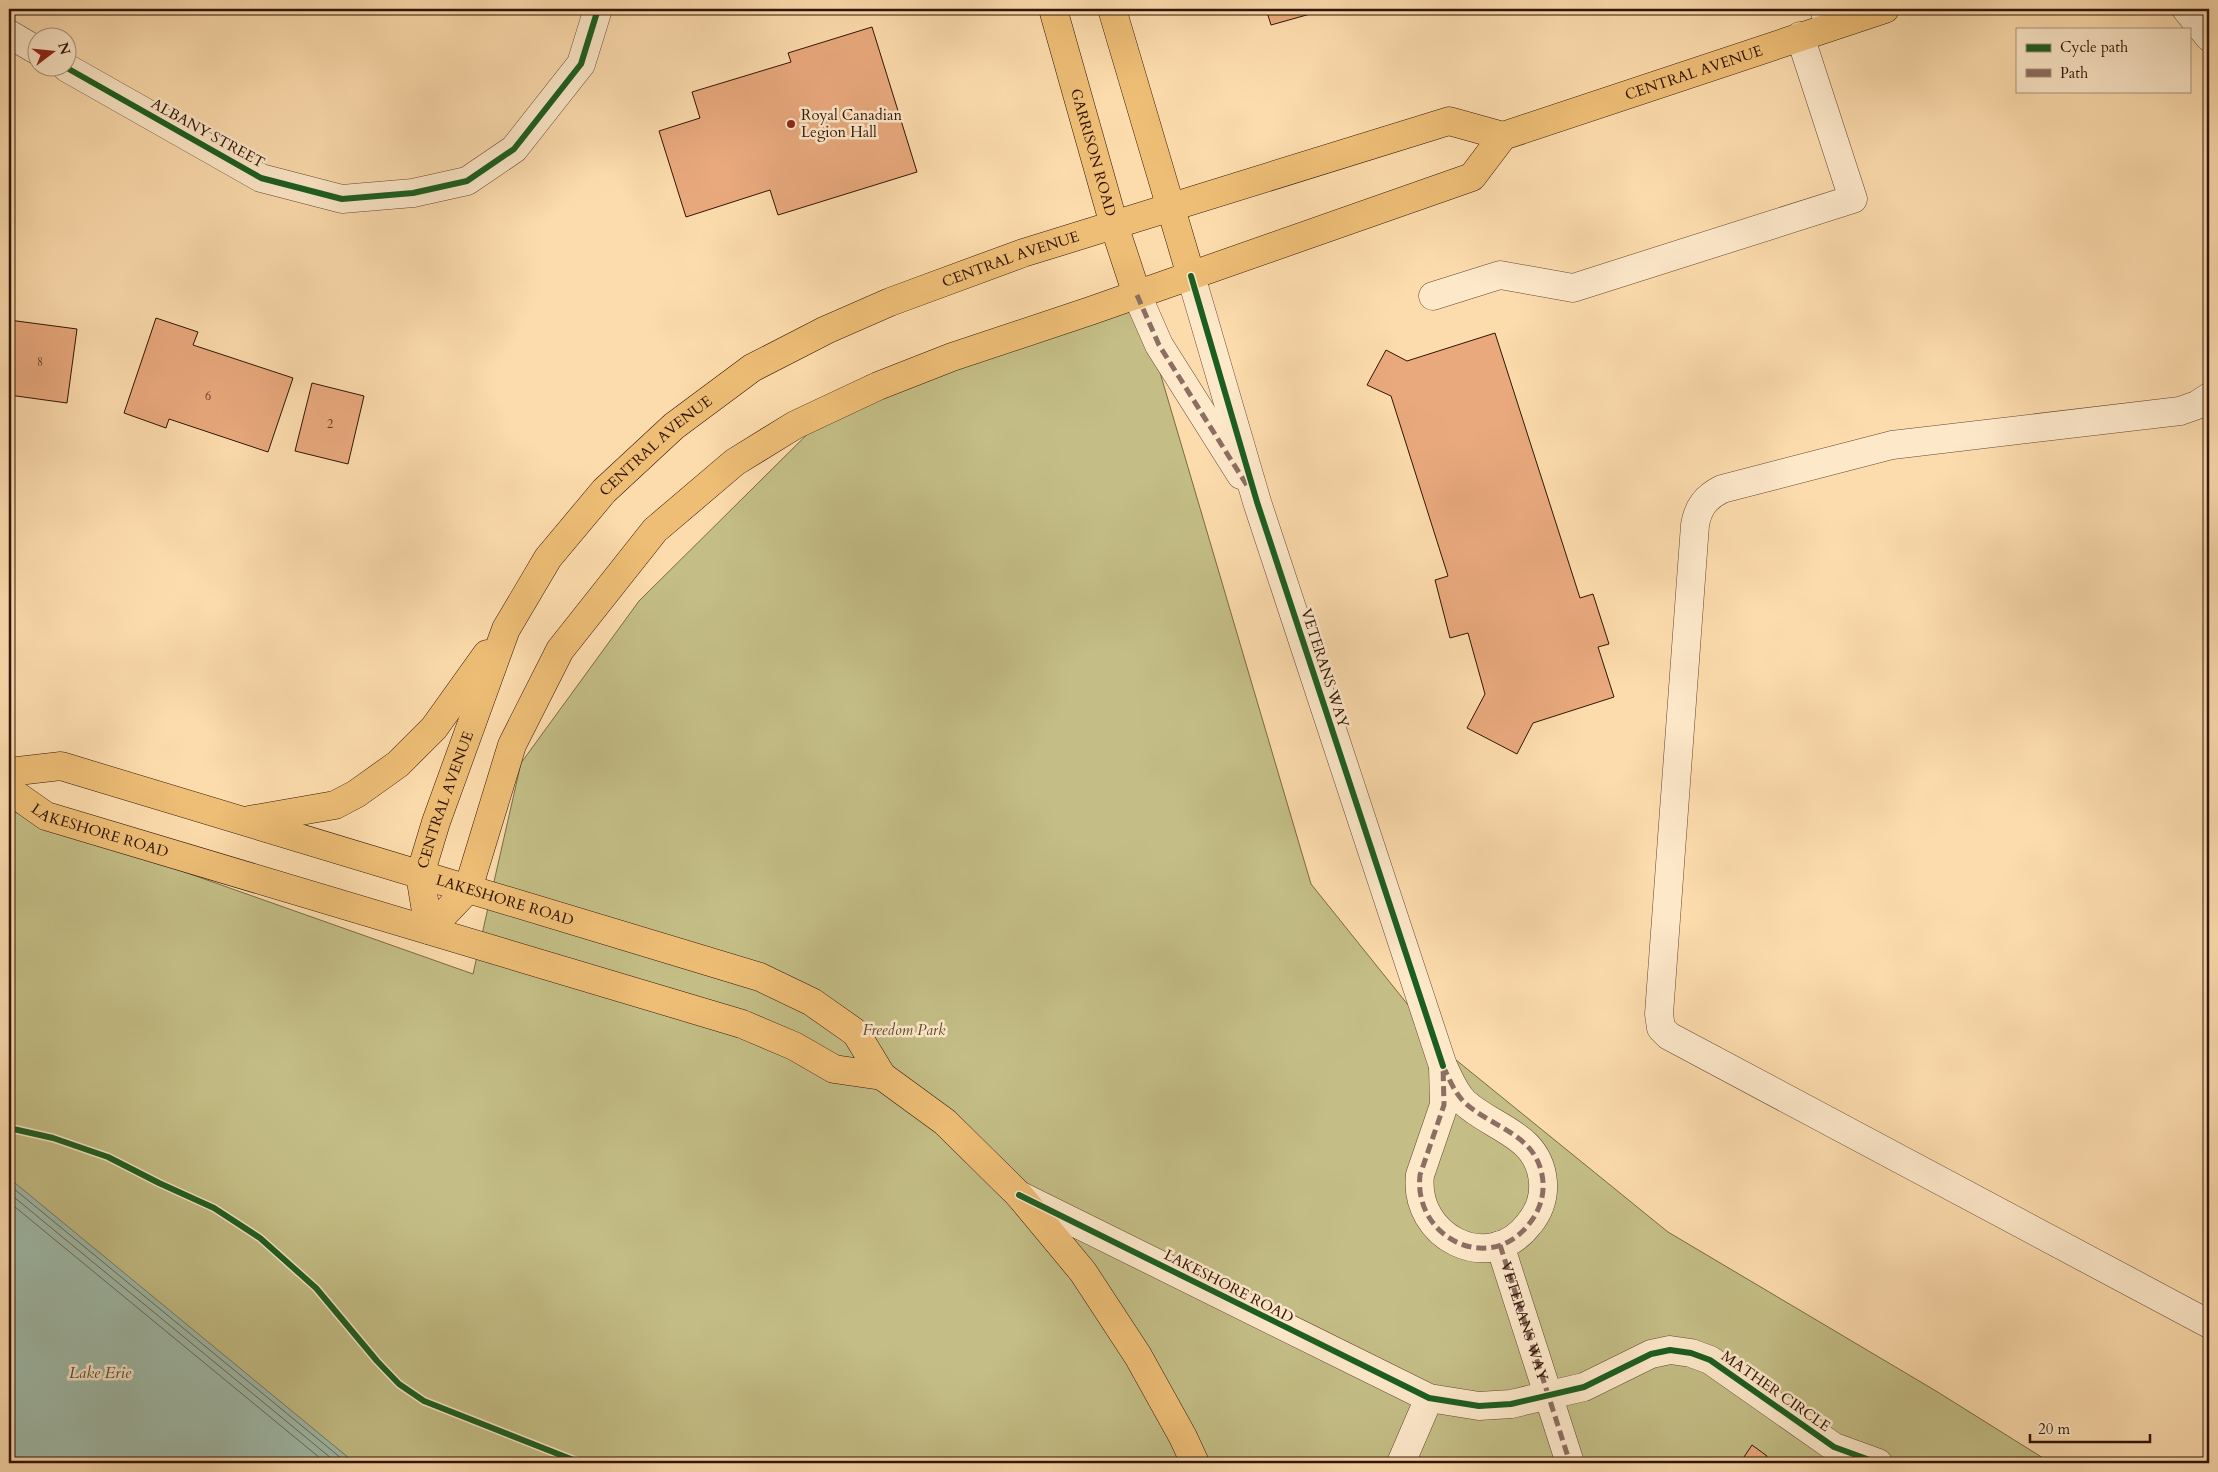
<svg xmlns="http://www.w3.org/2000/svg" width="2218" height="1472" viewBox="0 0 2218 1472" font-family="Cardo,serif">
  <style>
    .green { fill: #c4be86; stroke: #7a6946 }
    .water { fill: #9fbbaa; stroke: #737868 }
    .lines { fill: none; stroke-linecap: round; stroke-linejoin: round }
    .shore { stroke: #686858; stroke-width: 1 }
    .building { fill: #e9a97d; stroke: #311406 }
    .minor-casing { stroke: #644630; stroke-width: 29 }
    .major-casing { stroke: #311406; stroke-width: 29 }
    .minor { stroke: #fde8ca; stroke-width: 28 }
    .major { stroke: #eebe76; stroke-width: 28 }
    .quiet { stroke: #8d6e63; stroke-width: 5; stroke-dasharray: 10 5; stroke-linecap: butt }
    .cycleway-casing { stroke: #fde8ca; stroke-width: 9 }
    .cycleway { stroke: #1b5e20; stroke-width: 6 }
    .poi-dot { fill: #8f2418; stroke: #fde8ca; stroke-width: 2 }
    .labels { text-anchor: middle; stroke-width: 5; stroke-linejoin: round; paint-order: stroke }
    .number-label { font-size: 12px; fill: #5f3924 }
    .street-label { font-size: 15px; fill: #311406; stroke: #fde8ca }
    .poi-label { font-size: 15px; fill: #311406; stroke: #fde8ca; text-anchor: start }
    .park-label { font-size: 15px; font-style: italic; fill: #5d472c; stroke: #fde8ca }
    .water-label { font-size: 16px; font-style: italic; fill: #584e3f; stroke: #fde8ca }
  </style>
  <rect width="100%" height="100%" fill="#fcdbad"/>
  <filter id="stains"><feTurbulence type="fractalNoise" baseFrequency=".004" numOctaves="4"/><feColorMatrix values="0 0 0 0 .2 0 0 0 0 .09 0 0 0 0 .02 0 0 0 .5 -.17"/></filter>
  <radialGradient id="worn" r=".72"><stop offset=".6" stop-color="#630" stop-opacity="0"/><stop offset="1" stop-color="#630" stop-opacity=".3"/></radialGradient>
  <path class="green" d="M1122 311 1143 315 1311 884 1445 1051 1668 1232 1936 1391 2051 1463H263L9 1229V810L473 974 521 763 639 601 866 376Z"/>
  <path class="water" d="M9 1182 15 1183 355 1463H9Z"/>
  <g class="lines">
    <path class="shore" d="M9 1187 13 1188 347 1463
      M9 1193 337 1463
      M9 1202 326 1463"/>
  </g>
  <path class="building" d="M1266 9H1328L1271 25Z
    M872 27 917 172 778 215 770 190 686 217 659 131 700 118 692 92 791 62 788 53Z
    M156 318 198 332 193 345 293 378 268 452 169 419 166 428 124 413Z
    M9 320 77 329 67 403 9 395Z
    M1495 333 1580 598 1593 594 1609 644 1598 647 1614 697 1533 723 1517 754 1467 728 1485 694 1468 633 1450 638 1435 580 1448 576 1391 396 1367 385 1386 350 1407 361Z
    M312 383 364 396 348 464 295 451Z
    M1752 1445 1767 1456 1763 1463H1740Z"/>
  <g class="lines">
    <g class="minor-casing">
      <g id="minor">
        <path d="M1824 9 1829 26"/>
        <path d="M2186 9 2209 37"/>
        <path d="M9 34 38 51"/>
        <path d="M67 68 261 178 342 199 413 193 467 181 514 149 581 64 598 9"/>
        <path d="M1191 276 1257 502 1443 1066"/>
        <path d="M1137 295 1159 345 1241 475"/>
        <path d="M1433 296 1500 275 1573 288 1853 199 1800 36"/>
        <path d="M2209 397 2197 405 2180 411 1892 445 1722 489C1706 497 1698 507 1695 525L1659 1014 1661 1028 1669 1036 2209 1324"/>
        <path d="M1443 1066C1449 1078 1454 1092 1464 1102 1493 1129 1539 1134 1543 1182 1544 1197 1539 1212 1529 1224 1489 1276 1413 1237 1420 1175L1444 1105Z"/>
        <path d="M1019 1195 1429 1398 1479 1406 1511 1404 1584 1387 1651 1354 1670 1350 1691 1353 1710 1360 1834 1447 1878 1463"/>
        <path id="s1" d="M1500 1245 1570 1463"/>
        <path d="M1401 1463 1429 1398"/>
      </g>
    </g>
    <g class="major-casing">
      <g id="major">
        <path id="s2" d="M1053 9 1114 225 1137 295"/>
        <path d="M1112 9 1191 276"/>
        <path id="s3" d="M9 772 61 766 760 977 812 1002 856 1033 882 1076 945 1122 1019 1195 1083 1272 1138 1356 1183 1437 1195 1463"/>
        <path id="s4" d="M9 790 46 816 742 1024 794 1046 834 1069 882 1076"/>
        <path d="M249 820 335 805 356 794 398 764 434 728 487 654"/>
        <path id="s5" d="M429 930 468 889 512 745 560 650 655 530 735 462 795 425 878 386 952 357 1090 311 1472 177 1503 136 1885 9"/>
        <path id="s6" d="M429 930 420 875 436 822 506 629 548 558 604 491 674 426 752 368 826 330 890 302 1023 253 1449 121 1503 136"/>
      </g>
    </g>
    <use href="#minor" class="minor"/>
    <use href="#major" class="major"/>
    <path class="quiet" d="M1137 295 1159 345 1248 487
      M1443 1066C1449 1078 1454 1092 1464 1102 1493 1129 1539 1134 1543 1182 1544 1197 1539 1212 1529 1224 1489 1276 1413 1237 1420 1175L1444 1105Z
      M1500 1245 1570 1463"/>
    <g class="cycleway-casing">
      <path id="cycleway" d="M67 68 261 178 342 199 413 193 467 181 514 149 581 64 598 9
        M1191 276 1257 502 1443 1066
        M9 1128 53 1138 108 1157 159 1183 214 1208 260 1238 316 1288 377 1361 399 1384 424 1401 581 1463
        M1019 1195 1429 1398 1479 1406 1511 1404 1584 1387 1651 1354 1670 1350 1691 1353 1710 1360 1834 1447 1878 1463"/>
    </g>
    <use href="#cycleway" class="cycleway"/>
  </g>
  <circle class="poi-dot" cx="791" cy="124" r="5"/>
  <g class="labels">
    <g class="number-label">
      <text x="40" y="366">8</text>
      <text x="208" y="400">6</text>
      <text x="330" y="428">2</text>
    </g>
    <g class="street-label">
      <text dy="5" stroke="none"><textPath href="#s5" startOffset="1616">CENTRAL AVENUE</textPath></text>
      <text transform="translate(208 133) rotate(29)" y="5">ALBANY STREET</text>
      <text dy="5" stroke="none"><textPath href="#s2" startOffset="149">GARRISON ROAD</textPath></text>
      <text dy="5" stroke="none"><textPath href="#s6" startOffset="960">CENTRAL AVENUE</textPath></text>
      <text dy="5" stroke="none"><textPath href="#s6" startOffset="555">CENTRAL AVENUE</textPath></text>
      <text transform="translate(1325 668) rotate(72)" y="5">VETERANS WAY</text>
      <text dy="5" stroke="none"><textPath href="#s6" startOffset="135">CENTRAL AVENUE</textPath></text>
      <text dy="5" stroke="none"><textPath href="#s4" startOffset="101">LAKESHORE ROAD</textPath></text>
      <text dy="5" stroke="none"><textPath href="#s3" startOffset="516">LAKESHORE ROAD</textPath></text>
      <text transform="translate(1229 1286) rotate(27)" y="5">LAKESHORE ROAD</text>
      <text dy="5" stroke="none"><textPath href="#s1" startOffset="80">VETERANS WAY</textPath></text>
      <text transform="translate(1776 1391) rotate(35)" y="5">MATHER CIRCLE</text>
    </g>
    <g class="poi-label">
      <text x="801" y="120">Royal Canadian<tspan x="801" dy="17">Legion Hall</tspan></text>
    </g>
    <g class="park-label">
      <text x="904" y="1035">Freedom Park</text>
    </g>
    <g class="water-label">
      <text x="100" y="1378">Lake Erie</text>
    </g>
  </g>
  <rect width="2218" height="1472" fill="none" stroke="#fcdbad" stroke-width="30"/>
  <rect x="10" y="10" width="2198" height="1452" fill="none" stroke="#311406" stroke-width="2.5"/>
  <rect x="15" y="15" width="2188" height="1442" fill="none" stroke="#311406"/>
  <rect x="2016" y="28" width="175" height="65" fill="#fde8ca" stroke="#ab937c"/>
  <rect x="2026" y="44" width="25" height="8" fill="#1b5e20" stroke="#ab937c"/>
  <text x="2060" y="52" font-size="15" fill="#311406">Cycle path</text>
  <rect x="2026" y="69" width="25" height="8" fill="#8d6e63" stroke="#ab937c"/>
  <text x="2060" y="78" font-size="15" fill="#311406">Path</text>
  <g transform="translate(52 52) rotate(74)"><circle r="24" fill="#fde8ca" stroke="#ab937c"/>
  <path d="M0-4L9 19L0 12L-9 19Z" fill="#8f2418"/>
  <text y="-8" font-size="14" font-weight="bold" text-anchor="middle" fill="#311406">N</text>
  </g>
  <path d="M2030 1434v8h120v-8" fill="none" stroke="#311406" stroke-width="2.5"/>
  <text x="2038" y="1434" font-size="15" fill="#311406" stroke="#fde8ca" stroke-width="4" paint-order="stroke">20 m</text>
  <rect width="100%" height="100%" filter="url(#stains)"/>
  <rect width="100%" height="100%" fill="url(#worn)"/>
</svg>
